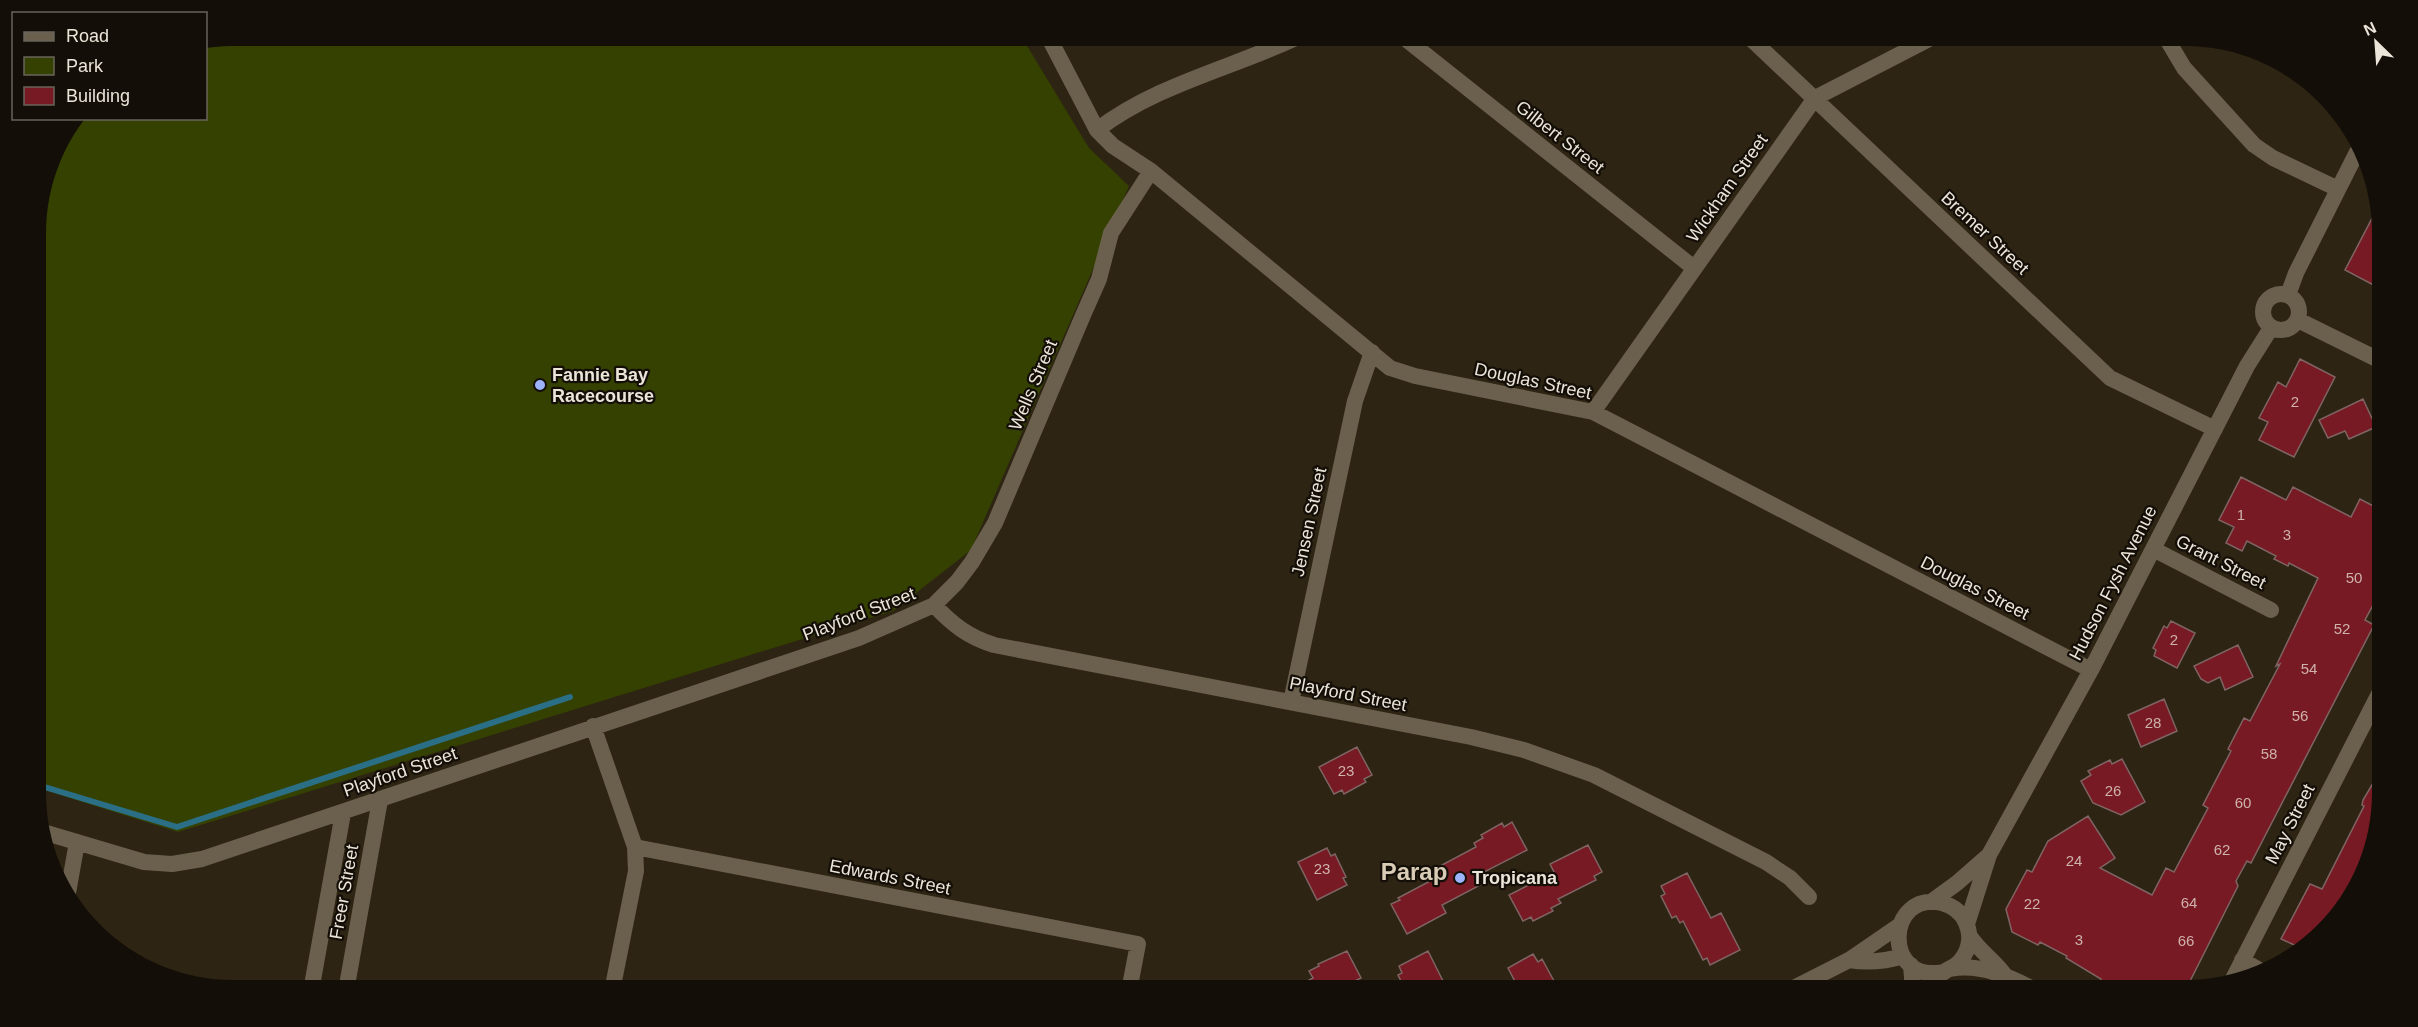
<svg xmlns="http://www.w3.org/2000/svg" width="2418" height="1027" viewBox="0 0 2418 1027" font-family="Helvetica,sans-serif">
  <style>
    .green { fill: #354100 }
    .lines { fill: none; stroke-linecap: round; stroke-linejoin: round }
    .stream { stroke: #2a6f86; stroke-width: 6 }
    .building { fill: #781a23; stroke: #7e6564; stroke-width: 1.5 }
    .minor { stroke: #6b604d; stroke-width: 16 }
    .poi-dot { fill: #9cb4fd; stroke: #130e07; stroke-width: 2 }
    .labels { text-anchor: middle; stroke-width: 4.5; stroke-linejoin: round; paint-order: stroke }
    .number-label { font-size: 15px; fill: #ceb2ac }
    .street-label { font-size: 18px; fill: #ebe4d9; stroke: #130e07 }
    .poi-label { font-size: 18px; font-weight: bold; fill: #ebe4d9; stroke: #130e07; text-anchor: start }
    .district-label { font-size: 24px; font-weight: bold; fill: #d9ccb6; stroke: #130e07 }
  </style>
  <rect width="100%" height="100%" fill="#2e2413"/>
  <path class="green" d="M233 36H1021L1089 148 1129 186 971 550 893 611 178 832 38 788 36 220 56 146 77 119 206 118V42Z"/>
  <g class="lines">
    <path class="stream" d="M38 785 177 827 570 697"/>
  </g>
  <path class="building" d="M2379 205 2380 208 2381 289 2345 270Z
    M2300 359 2335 377 2294 457 2259 440 2268 422 2259 418 2278 382 2286 387Z
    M2363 399 2376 427 2349 439 2345 431 2328 438 2319 420Z
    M2241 477 2286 500 2293 487 2351 517 2360 499 2381 510V590L2365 620 2374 625 2251 863 2247 861 2236 881 2238 886 2185 991H2095L2101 979 2066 958 2067 956 2040 942 2038 945 2012 932 2006 909 2027 870 2032 872 2048 841 2088 816 2115 858 2100 868 2152 895 2166 868 2174 872 2208 808 2203 805 2231 751 2228 749 2244 718 2250 721 2280 664 2276 666 2318 578 2289 563 2288 566 2274 559 2276 556 2247 541 2242 551 2226 543 2234 527 2219 520Z
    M2171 621 2195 633 2177 668 2154 656 2156 650 2153 648 2164 626 2167 628Z
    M2238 645 2253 677 2225 690 2220 677 2208 683 2201 679 2194 666Z
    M2164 699 2177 731 2141 747 2128 715Z
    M1357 747 1372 775 1364 779 1366 782 1344 794 1342 790 1334 794 1319 767Z
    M2122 759 2145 802 2121 815 2093 803 2081 781 2091 775 2088 771 2110 760 2112 764Z
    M2382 768V794L2367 869 2358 885 2352 882 2329 925 2309 944 2304 942 2301 948 2281 939 2310 884 2322 889 2364 806 2362 805 2363 800Z
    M1512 822 1527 850 1482 873 1486 882 1442 905 1446 913 1407 934 1391 904 1400 900 1398 898 1436 878 1434 874 1442 870 1440 866 1476 847 1474 843 1483 838 1481 835 1502 823 1504 827Z
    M1588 845 1602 872 1594 876 1596 880 1558 899 1561 903 1551 908 1553 911 1533 921 1531 917 1523 921 1509 895 1554 872 1550 864Z
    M1327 848 1331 856 1335 854 1346 877 1343 878 1347 885 1317 900 1298 862Z
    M1687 873 1711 918 1721 913 1740 950 1710 965 1707 958 1703 960 1683 921 1680 923 1676 916 1672 918 1661 896 1665 894 1661 886Z
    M1347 951 1361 978 1353 982 1354 985 1344 991H1289L1313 978 1309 971 1319 966 1318 964Z
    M1428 951 1448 991H1406L1398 975 1402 973 1399 966Z
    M1533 954 1538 962 1542 959 1554 981 1551 982 1556 991H1520L1508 968Z"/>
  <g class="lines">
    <path class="minor" d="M1048 36 1097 130 1113 146 1151 171 1390 368 1415 376 1593 412 2091 670
      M1402 36 1694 268
      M1748 36 2110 378 2215 429
      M2165 36 2184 68 2254 145 2273 158 2338 189
      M1097 130C1157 84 1233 68 1300 36
      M2263 312a18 18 0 1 1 36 0a18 18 0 1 1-36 0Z
      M2288 295 2296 273 2357 152
      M2298 320 2381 361
      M1593 412 1815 98 1935 36
      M2153 549 2271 610
      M934 605C952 624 968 637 994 645L1471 737 1524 750 1594 775 1766 862 1790 878 1809 897
      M1291 702 1355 401 1372 352
      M593 726 635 847 636 871 612 991
      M43 832 144 862 172 864 202 859 859 638 934 605 957 582 972 562 995 523 1084 313 1099 279 1111 233 1151 171
      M635 847 1138 944 1129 991
      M68 893 77 842
      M1931 902 1957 883 1989 855
      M1967 924 1989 855 2091 670 2247 366 2271 328
      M1969 935C1979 951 1993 959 2004 974
      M1849 960C1868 963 1884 962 1903 956
      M2242 960 2259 970
      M1911 965 1913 991
      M1950 969C1981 963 2010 977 2037 991
      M2233 979 2382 688
      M311 991 343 813
      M346 991 380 800
      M1788 991 1849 960 1900 925
      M1930 991C1934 985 1938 975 1944 972 1948 969 1952 968 1956 965 1968 955 1973 938 1966 923 1962 913 1953 906 1942 903 1886 890 1882 984 1943 972"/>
  </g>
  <g class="poi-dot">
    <circle cx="540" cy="385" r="6"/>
    <circle cx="1460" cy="878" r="6"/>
  </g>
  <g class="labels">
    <g class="number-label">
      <text x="2295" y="407">2</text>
      <text x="2241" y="520">1</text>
      <text x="2287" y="540">3</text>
      <text x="2354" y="583">50</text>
      <text x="2342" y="634">52</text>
      <text x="2174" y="645">2</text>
      <text x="2309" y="674">54</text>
      <text x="2300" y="721">56</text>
      <text x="2153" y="728">28</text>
      <text x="2269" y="759">58</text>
      <text x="1346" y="776">23</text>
      <text x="2113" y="796">26</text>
      <text x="2243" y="808">60</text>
      <text x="2222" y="855">62</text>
      <text x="2074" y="866">24</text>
      <text x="1322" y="874">23</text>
      <text x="2189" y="908">64</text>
      <text x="2032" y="909">22</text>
      <text x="2079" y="945">3</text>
      <text x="2186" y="946">66</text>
    </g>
    <g class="street-label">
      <text transform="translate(1560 137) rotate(38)" y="6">Gilbert Street</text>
      <text transform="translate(1727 188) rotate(-55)" y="6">Wickham Street</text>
      <text transform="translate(1985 233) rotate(43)" y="6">Bremer Street</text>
      <text transform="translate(1533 381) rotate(12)" y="6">Douglas Street</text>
      <text transform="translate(1033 385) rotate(-67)" y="6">Wells Street</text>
      <text transform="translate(1309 522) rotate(-78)" y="6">Jensen Street</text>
      <text transform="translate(2221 562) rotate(27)" y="6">Grant Street</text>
      <text transform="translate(2113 583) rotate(-63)" y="6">Hudson Fysh Avenue</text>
      <text transform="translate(1975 588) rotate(27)" y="6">Douglas Street</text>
      <text transform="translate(859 614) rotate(-21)" y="6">Playford Street</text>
      <text transform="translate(1348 694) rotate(11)" y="6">Playford Street</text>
      <text transform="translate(400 772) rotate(-19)" y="6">Playford Street</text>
      <text transform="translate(2290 824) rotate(-63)" y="6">May Street</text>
      <text transform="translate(890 877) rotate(11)" y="6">Edwards Street</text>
      <text transform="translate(344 892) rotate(-80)" y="6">Freer Street</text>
    </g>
    <g class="poi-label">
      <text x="552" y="381">Fannie Bay<tspan x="552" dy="21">Racecourse</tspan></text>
      <text x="1472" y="884">Tropicana</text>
    </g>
    <g class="district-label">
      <text x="1414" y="880">Parap</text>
    </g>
  </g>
  <path d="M0 0H2418V1027H0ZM233 46H2185A187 187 0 0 1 2372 233V793A187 187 0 0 1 2185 980H233A187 187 0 0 1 46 793V233A187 187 0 0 1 233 46Z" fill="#130e07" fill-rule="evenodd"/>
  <rect x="12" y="12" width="195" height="108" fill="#130e07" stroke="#69645b" stroke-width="1.5"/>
  <rect x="24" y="32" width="30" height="9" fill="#6b604d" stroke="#69645b" stroke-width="1.5"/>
  <text x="66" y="42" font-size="18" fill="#ebe4d9">Road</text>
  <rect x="24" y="57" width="30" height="18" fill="#354100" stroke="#69645b" stroke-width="1.5"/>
  <text x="66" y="72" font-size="18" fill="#ebe4d9">Park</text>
  <rect x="24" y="87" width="30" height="18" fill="#781a23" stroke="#69645b" stroke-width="1.5"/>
  <text x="66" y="102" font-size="18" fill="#ebe4d9">Building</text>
  <g transform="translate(2376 42) rotate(335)" stroke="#130e07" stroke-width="4.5" paint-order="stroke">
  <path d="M0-4.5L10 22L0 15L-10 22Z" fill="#ebe4d9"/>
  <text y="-9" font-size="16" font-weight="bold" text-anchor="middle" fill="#ebe4d9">N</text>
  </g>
</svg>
